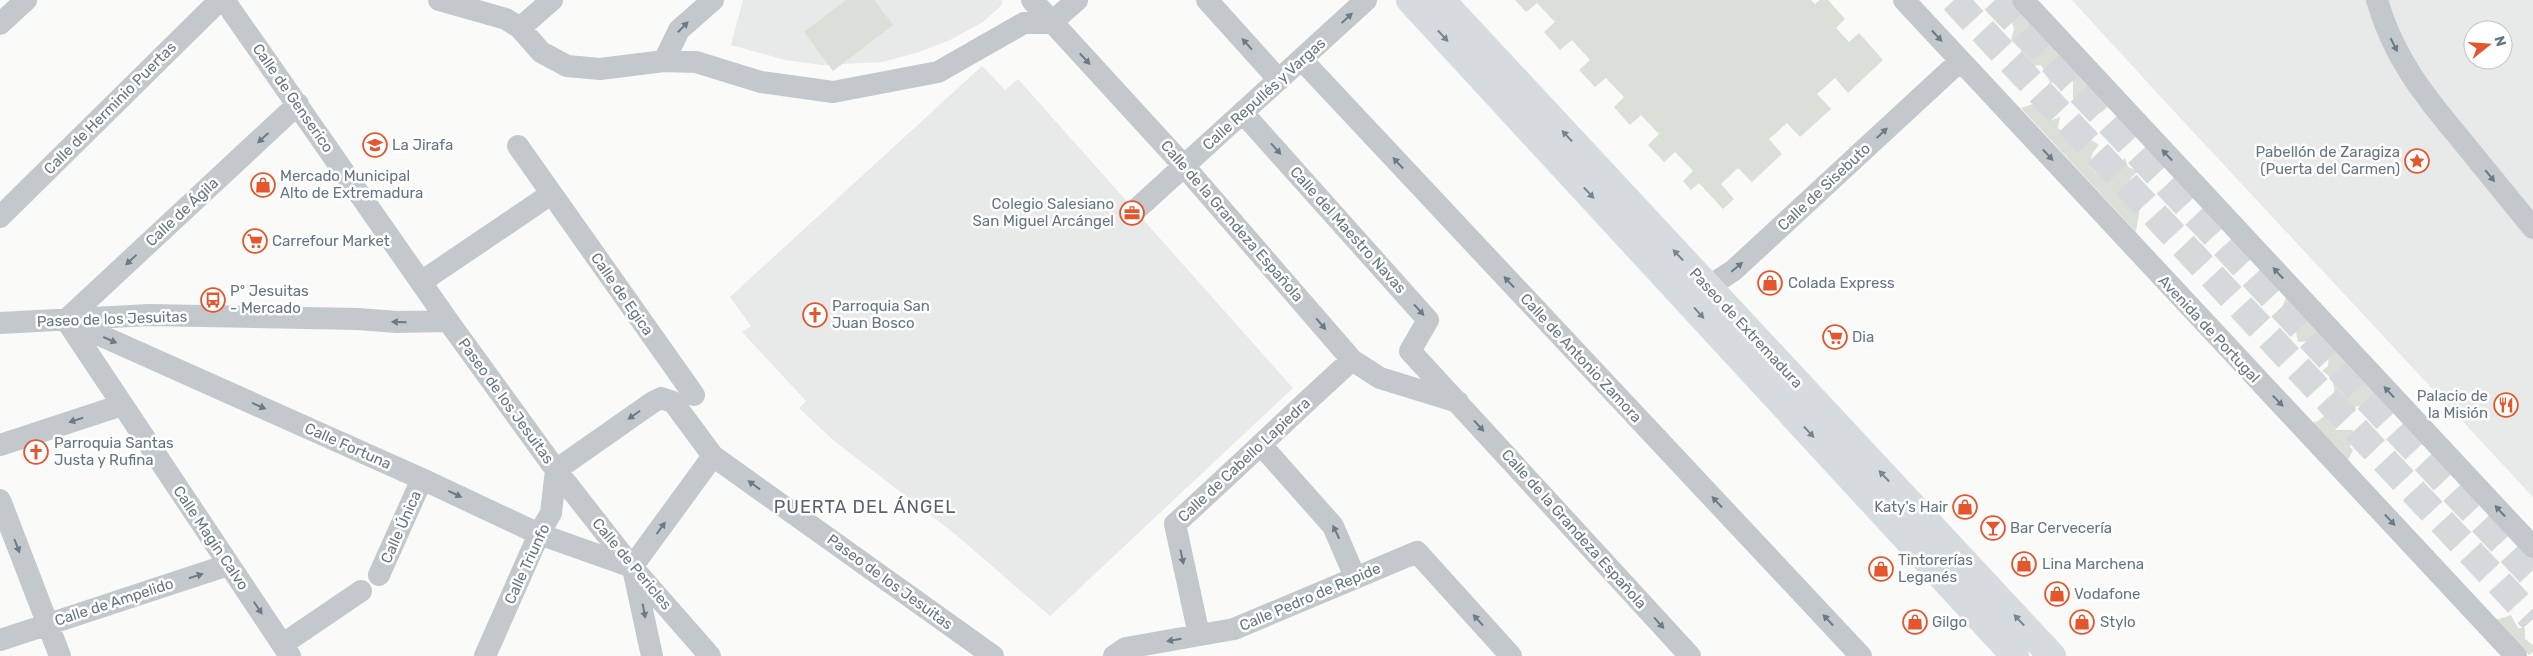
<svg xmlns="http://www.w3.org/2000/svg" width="2533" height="656" viewBox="0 0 2533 656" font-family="Rubik,sans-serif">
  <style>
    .built { fill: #e8e9e9; fill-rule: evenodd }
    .green { fill: #dadfd7 }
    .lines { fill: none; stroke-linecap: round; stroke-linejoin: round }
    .highway-tunnel { stroke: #d5d9db; stroke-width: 28; stroke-dasharray: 28 14; stroke-linecap: butt }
    .minor { stroke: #c3c8cc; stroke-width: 22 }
    .major { stroke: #d6dbdf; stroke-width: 28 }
    .oneway { fill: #6a7a87 }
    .oneway2 { fill: #768591 }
    .labels { text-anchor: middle; stroke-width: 5; stroke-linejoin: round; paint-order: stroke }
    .street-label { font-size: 15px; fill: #657683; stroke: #fff }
    .poi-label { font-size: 15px; fill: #657683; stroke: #fff; text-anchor: start }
    .quarter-label { font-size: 18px; letter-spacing: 1px; fill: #57646e; stroke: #fff }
  </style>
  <rect width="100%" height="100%" fill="#fafaf8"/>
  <path class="built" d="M743 0H1002V5L983 22 950 40 919 52 883 62 823 65 785 60 731 45Z
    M2072 0H2533V497L2158 94ZM2473 30H2503V60H2473Z
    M982 66 1005 90 1018 79 1293 388 1050 616 955 534 833 440 799 408 806 401 742 332 751 326 730 297Z"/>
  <path class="green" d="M846 0H874L893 25 833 71 804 32Z
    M1515 0H1811L1815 4 1820 0H1828L1845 19 1836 28 1849 42 1859 33 1883 60 1848 93 1835 78 1817 94 1831 109 1800 137 1787 123 1769 139 1782 154 1752 182 1738 168 1721 184 1734 199 1723 209 1699 183 1691 190 1683 181 1693 171 1675 152 1664 162 1648 145 1659 134 1641 115 1630 125 1614 107 1624 97 1606 78 1595 87 1579 70 1590 60 1572 40 1560 50 1544 32 1555 22 1537 3 1526 12Z
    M1957 0H1968L1973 13 1972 17 1967 19C1959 13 1957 9 1957 0Z
    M1997 0H2012L2110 105 2101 113C2096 101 2084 96 2073 99V81L2065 76 2057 77 2051 84 2041 65 2022 67 2021 50 2011 40 2014 29 2011 20 2000 19 2001 10 1998 6 1993 5Z
    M2036 103 2037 108 2045 118 2052 120 2060 117 2058 128 2063 133 2075 135 2083 127 2087 137 2099 145 2093 152 2089 165 2096 173 2110 171 2125 158 2128 167 2138 171 2131 178 2127 189 2135 195 2142 194 2136 232 2021 108Z
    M2287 295 2394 412 2385 413 2374 421 2364 407 2357 406 2352 412 2340 399H2333C2336 387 2334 378 2322 371L2328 366 2329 353 2323 344 2312 341 2298 342 2296 332 2289 328 2292 324 2290 317 2281 310Z
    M2327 414 2336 430H2353L2350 447 2353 450 2347 462 2311 423 2318 421Z
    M2511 615 2518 628H2525V639L2533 645V652L2529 655 2496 620Z"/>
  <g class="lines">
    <path class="highway-tunnel" d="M1954 0 2533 619
      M1995 0 2533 576"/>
    <path class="minor" d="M224 0 448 321 556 470 632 567 710 656
      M439 0 506 19 520 28 541 52 567 66 600 69 664 61 696 62 761 82 833 92 938 72 1024 23H1051
      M1032 0 1184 166 1352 360 1380 378 1458 402
      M1207 0 1279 80
      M1904 0 2516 656
      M2023 0 2533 547
      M2377 0C2393 56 2422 93 2458 136 2483 167 2508 197 2533 228
      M1051 23 1077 0
      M0 24 26 0
      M520 28 552 0
      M1302 60 1861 656
      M664 61 679 30 713 0
      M1243 113 1428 320 1410 351 1690 656
      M518 146 694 395
      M1139 207 1366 0
      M0 217 220 0
      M421 282 551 194
      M1693 288 1708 287 1734 270 1960 61
      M66 320 422 479 539 534 632 567
      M66 320 290 656
      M66 320 298 104
      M0 323 149 315 358 319 397 322 448 321
      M0 445 122 405
      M1262 446 1333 526 1355 577
      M556 470 653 402 661 398 673 402 713 456 993 656
      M0 500 60 656
      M632 567 713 456
      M634 573 652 656
      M379 575 422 479
      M1199 635 1175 524C1235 470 1292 414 1352 360
      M0 640 228 565
      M283 644 361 591
      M485 656 539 534 551 513 556 470
      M1114 656 1126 648 1234 629 1417 552 1511 656"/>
    <path class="major" d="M1410 0 2015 656
      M1441 0 2052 656"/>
  </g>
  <defs><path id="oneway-solid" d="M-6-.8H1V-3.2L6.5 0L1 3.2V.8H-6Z" transform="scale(1.25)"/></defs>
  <g class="oneway">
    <use href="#oneway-solid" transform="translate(1347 18) rotate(-43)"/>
    <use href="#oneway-solid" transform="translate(683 27) rotate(-46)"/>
    <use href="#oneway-solid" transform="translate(1937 36) rotate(47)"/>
    <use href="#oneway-solid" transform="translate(1247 44) rotate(-132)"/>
    <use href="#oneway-solid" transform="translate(2394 45) rotate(63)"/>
    <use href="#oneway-solid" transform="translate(1085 59) rotate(47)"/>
    <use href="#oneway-solid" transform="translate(1882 133) rotate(-43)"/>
    <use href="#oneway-solid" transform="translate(263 138) rotate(137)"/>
    <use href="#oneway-solid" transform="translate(1276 149) rotate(48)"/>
    <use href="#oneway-solid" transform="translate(2048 155) rotate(47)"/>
    <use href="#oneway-solid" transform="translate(2167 155) rotate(-133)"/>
    <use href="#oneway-solid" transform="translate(1398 163) rotate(-133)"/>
    <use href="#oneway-solid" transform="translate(2490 176) rotate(51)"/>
    <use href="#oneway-solid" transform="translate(131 260) rotate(137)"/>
    <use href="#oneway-solid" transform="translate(1737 267) rotate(-40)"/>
    <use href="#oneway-solid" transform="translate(2278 273) rotate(-133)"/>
    <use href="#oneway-solid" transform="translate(1509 282) rotate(-133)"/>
    <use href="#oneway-solid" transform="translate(1419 310) rotate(48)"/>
    <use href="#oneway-solid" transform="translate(399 322) rotate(-179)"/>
    <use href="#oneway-solid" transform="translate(1321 324) rotate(49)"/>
    <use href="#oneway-solid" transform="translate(110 340) rotate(24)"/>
    <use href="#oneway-solid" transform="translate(2389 392) rotate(-133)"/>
    <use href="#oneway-solid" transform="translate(2278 401) rotate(46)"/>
    <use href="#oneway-solid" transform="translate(259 406) rotate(24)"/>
    <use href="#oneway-solid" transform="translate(634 415) rotate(145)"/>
    <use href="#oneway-solid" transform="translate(76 420) rotate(162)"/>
    <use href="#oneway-solid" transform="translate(1479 426) rotate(48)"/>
    <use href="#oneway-solid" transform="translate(754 485) rotate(-144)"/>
    <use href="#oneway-solid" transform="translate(455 494) rotate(25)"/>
    <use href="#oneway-solid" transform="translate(1717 502) rotate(-133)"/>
    <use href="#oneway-solid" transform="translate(2500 511) rotate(-133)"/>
    <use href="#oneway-solid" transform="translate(2390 520) rotate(47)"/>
    <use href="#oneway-solid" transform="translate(661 528) rotate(-54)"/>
    <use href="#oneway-solid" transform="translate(1336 532) rotate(-116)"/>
    <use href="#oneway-solid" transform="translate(17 546) rotate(69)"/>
    <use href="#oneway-solid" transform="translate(1182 557) rotate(78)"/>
    <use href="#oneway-solid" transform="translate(196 576) rotate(-18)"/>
    <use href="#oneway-solid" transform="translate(258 608) rotate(56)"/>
    <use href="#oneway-solid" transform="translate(644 611) rotate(79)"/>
    <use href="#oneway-solid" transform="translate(1478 620) rotate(-132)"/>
    <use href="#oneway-solid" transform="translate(1828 620) rotate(-133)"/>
    <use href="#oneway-solid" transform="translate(1659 623) rotate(48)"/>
    <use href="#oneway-solid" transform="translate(1174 640) rotate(170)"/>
  </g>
  <g class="oneway2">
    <use href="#oneway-solid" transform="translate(1443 36) rotate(47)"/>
    <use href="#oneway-solid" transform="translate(1567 136) rotate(-133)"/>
    <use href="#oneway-solid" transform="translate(1589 193) rotate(47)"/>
    <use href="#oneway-solid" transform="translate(1678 255) rotate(-133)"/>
    <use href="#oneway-solid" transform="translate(1699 313) rotate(48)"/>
    <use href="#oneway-solid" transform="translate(1809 432) rotate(47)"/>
    <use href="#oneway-solid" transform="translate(1884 476) rotate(-133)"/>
    <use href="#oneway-solid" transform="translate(2019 620) rotate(-133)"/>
  </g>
  <defs>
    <g id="school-ring" transform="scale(1.25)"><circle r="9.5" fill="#fff" stroke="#e4572e" stroke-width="1.5"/><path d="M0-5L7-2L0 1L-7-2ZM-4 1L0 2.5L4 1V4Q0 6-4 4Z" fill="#e4572e"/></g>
    <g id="sight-ring" transform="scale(1.25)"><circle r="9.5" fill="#fff" stroke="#e4572e" stroke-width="1.5"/><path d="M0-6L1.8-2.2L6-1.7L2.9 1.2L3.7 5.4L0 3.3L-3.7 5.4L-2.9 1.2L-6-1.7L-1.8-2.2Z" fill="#e4572e"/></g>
    <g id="shop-ring" transform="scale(1.25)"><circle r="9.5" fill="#fff" stroke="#e4572e" stroke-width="1.5"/><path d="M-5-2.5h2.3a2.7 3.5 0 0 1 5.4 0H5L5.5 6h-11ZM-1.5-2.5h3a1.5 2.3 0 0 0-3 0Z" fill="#e4572e"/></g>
    <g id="office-ring" transform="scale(1.25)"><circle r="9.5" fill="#fff" stroke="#e4572e" stroke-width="1.5"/><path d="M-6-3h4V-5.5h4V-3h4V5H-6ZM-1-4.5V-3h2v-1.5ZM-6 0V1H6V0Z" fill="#e4572e"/></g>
    <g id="supermarket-ring" transform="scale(1.25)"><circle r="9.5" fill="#fff" stroke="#e4572e" stroke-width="1.5"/><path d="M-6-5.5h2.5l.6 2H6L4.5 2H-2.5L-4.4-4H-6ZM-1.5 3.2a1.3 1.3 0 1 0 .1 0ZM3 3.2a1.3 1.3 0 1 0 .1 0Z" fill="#e4572e"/></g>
    <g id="bus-ring" transform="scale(1.25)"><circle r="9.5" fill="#fff" stroke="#e4572e" stroke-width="1.5"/><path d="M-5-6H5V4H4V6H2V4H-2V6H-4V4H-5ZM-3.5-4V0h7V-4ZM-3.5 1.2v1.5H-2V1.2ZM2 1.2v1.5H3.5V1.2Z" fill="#e4572e"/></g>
    <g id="church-ring" transform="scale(1.25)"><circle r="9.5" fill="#fff" stroke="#e4572e" stroke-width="1.5"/><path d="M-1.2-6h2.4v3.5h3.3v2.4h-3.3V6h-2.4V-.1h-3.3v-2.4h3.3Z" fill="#e4572e"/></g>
    <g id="restaurant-ring" transform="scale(1.25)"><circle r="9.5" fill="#fff" stroke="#e4572e" stroke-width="1.5"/><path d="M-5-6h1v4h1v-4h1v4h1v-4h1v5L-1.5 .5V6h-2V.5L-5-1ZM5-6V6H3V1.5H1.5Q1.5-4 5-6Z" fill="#e4572e"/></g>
    <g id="bar-ring" transform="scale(1.25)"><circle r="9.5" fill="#fff" stroke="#e4572e" stroke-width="1.5"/><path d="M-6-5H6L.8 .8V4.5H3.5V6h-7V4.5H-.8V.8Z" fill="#e4572e"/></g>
  </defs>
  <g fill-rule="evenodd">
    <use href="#school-ring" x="375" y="145"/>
    <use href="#sight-ring" x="2417" y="161"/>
    <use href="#shop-ring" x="263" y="185"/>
    <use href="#office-ring" x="1132" y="213"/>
    <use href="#supermarket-ring" x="255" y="241"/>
    <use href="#shop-ring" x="1770" y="283"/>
    <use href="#bus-ring" x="213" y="300"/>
    <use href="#church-ring" x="815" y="315"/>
    <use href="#supermarket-ring" x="1835" y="337"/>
    <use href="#restaurant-ring" x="2506" y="405"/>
    <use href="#church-ring" x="36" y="452"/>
    <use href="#shop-ring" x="1965" y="507"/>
    <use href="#bar-ring" x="1993" y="528"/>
    <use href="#shop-ring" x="2024" y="564"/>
    <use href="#shop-ring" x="1881" y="569"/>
    <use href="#shop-ring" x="2057" y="594"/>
    <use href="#shop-ring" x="1915" y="622"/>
    <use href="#shop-ring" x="2082" y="622"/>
  </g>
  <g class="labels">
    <g class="street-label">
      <text transform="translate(1264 94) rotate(-42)" y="5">Calle Repullés y Vargas</text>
      <text transform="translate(293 98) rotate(55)" y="5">Calle de Genserico</text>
      <text transform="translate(110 108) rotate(-45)" y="5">Calle de Herminio Puertas</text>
      <text transform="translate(1824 187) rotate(-43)" y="5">Calle de Sisebuto</text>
      <text transform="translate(182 212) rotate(-43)" y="5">Calle de Ágila</text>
      <text transform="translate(1232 221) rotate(49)" y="5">Calle de la Grandeza Española</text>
      <text transform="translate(1348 230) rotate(48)" y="5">Calle del Maestro Navas</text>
      <text transform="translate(622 294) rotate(55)" y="5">Calle de Egica</text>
      <text transform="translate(112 319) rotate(-2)" y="5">Paseo de los Jesuitas</text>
      <text transform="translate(1746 328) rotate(47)" y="5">Paseo de Extremadura</text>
      <text transform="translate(2209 329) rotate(47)" y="5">Avenida de Portugal</text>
      <text transform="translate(1581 358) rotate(47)" y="5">Calle de Antonio Zamora</text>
      <text transform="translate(506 401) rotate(54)" y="5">Paseo de los Jesuitas</text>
      <text transform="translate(348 446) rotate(24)" y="5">Calle Fortuna</text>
      <text transform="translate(1244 460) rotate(-43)" y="5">Calle de Cabello Lapiedra</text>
      <text transform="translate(401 527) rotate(-66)" y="5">Calle Única</text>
      <text transform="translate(1574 529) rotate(48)" y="5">Calle de la Grandeza Española</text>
      <text transform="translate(211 538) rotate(56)" y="5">Calle Magín Calvo</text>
      <text transform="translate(527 564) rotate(-65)" y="5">Calle Triunfo</text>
      <text transform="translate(632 564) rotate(50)" y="5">Calle de Pericles</text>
      <text transform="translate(890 582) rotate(36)" y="5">Paseo de los Jesuitas</text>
      <text transform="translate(1310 597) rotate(-23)" y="5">Calle Pedro de Repide</text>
      <text transform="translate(114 602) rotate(-18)" y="5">Calle de Ampelido</text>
    </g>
    <g class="poi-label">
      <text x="392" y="150">La Jirafa</text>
      <text x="2400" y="157" text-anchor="end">Pabellón de Zaragiza<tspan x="2400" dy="17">(Puerta del Carmen)</tspan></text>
      <text x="280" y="181">Mercado Municipal<tspan x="280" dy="17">Alto de Extremadura</tspan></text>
      <text x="1114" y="209" text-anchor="end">Colegio Salesiano<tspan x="1114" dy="17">San Miguel Arcángel</tspan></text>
      <text x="272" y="246">Carrefour Market</text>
      <text x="1788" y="288">Colada Express</text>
      <text x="230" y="296">Pº Jesuitas<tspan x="230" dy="17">- Mercado</tspan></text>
      <text x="832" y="311">Parroquia San<tspan x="832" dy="17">Juan Bosco</tspan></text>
      <text x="1852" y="342">Dia</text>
      <text x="2488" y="401" text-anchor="end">Palacio de<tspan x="2488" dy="17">la Misión</tspan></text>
      <text x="54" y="448">Parroquia Santas<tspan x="54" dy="17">Justa y Rufina</tspan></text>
      <text x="1948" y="512" text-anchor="end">Katy's Hair</text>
      <text x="2010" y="533">Bar Cervecería</text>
      <text x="1898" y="565">Tintorerías<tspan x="1898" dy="17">Leganés</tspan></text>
      <text x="2042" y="569">Lina Marchena</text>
      <text x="2074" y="599">Vodafone</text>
      <text x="1932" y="627">Gilgo</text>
      <text x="2100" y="627">Stylo</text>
    </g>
    <g class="quarter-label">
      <text x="865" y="513">PUERTA DEL ÁNGEL</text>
    </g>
  </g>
  <g transform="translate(2488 45) rotate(73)"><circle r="24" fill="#ffffff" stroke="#c1c8cd"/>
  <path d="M0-4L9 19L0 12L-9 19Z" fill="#e4572e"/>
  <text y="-8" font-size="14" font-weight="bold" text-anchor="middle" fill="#657683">N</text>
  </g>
</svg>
